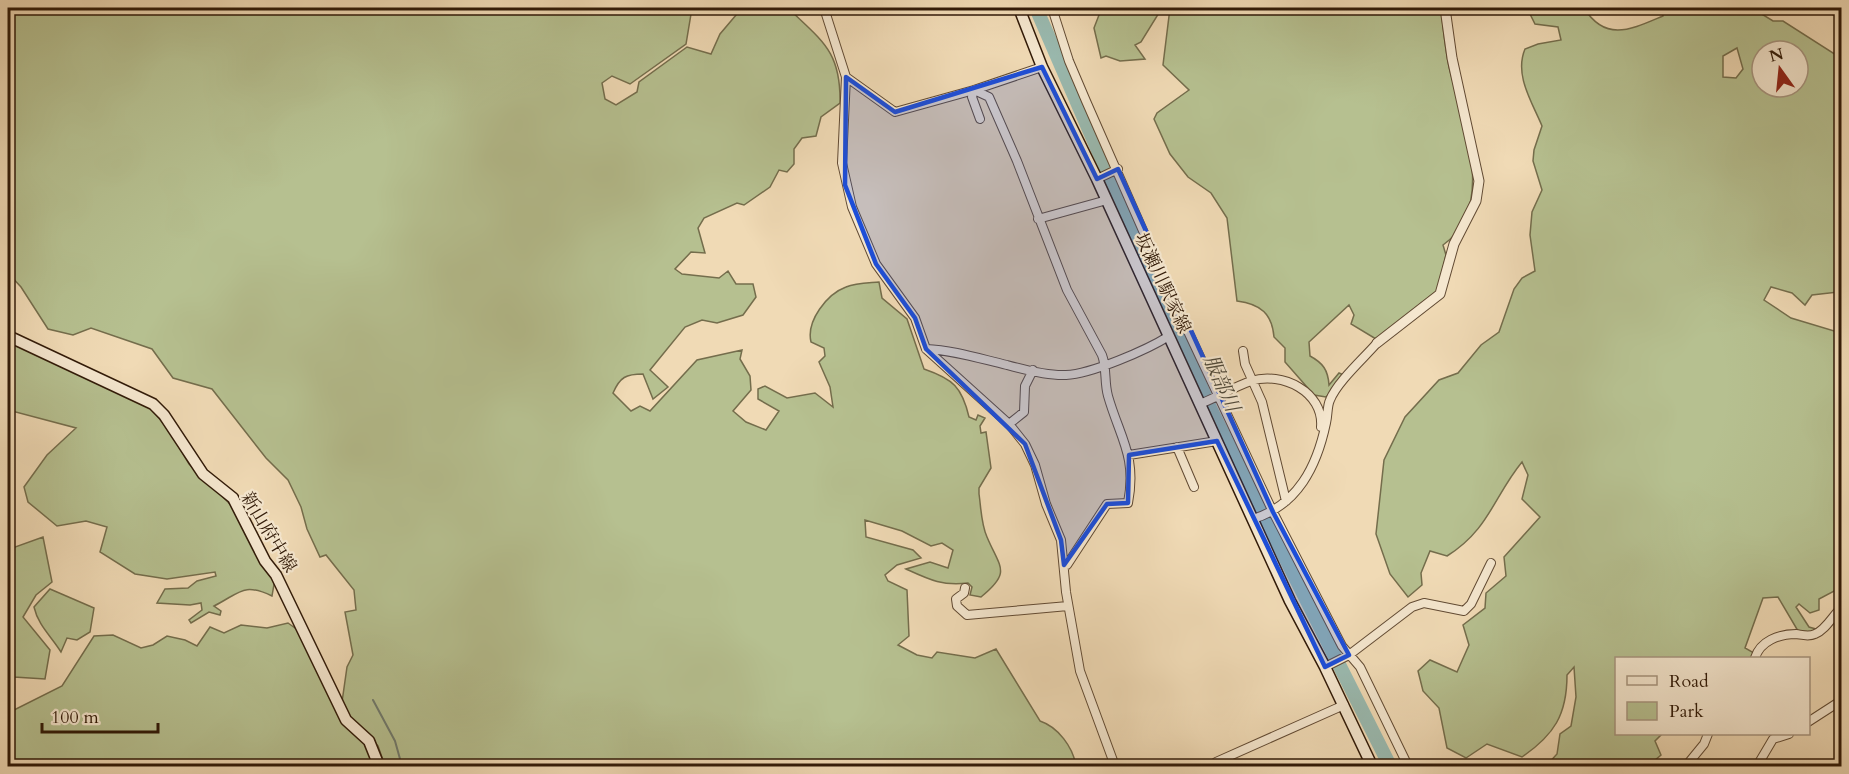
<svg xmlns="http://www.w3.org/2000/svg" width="1849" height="774" viewBox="0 0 1849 774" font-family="Cardo,'Noto Serif JP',serif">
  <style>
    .green { fill: #b6c090; stroke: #746d4c; stroke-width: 1.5; fill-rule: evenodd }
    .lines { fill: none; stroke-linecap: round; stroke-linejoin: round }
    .stream { stroke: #707a6d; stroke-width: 2 }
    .river { stroke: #9abab0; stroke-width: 14 }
    .minor-casing { stroke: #614a33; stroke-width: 10 }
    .tertiary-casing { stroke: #614a33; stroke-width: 11 }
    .secondary-casing { stroke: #311a08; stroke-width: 13 }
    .minor { stroke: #f5e7cf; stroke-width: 8 }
    .tertiary { stroke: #f5e7cf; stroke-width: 9 }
    .secondary { stroke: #f5e7cf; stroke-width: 10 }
    .marked { fill: #1d4ed8; fill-opacity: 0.2; stroke: #1d4ed8; stroke-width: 4.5; stroke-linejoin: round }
    .labels { text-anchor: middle; stroke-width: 4.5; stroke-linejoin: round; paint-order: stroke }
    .street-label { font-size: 18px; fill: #311a08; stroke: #f5e7cf }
    .water-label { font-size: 20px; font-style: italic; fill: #504a3a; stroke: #f5e7cf }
  </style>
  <rect width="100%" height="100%" fill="#f0dab5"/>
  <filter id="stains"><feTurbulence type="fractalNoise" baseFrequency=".00333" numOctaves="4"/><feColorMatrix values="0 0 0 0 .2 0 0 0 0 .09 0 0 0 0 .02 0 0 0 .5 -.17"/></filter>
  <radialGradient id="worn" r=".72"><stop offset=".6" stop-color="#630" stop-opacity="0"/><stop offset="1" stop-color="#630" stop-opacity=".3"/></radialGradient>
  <path class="green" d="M8 8H692L686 44 630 84 612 76 602 83 605 99 616 105 637 92 639 82 687 47 711 54 720 34 742 8H788C822 41 841 51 840 103L821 117 816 136 802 138 794 149V164L787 172 779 170 770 187 744 205 737 203 704 218 698 228 705 253 691 252 675 269 682 274 719 278 728 271 736 284H753L756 297 743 315 717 323 702 320 685 327 650 370 668 387 653 399 643 374C626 374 620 377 613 393L631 411 640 406 650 411 697 360 742 350 740 359 750 376 751 390 733 411 746 422 766 430 779 411 758 399V389L765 386 787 398 815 393 833 407 830 387 819 362 825 356 824 348 811 342C806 321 827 294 846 287 856 283 869 283 879 282L882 298 907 319 924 369C953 379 962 387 969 417L976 420 978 415 985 418 980 426 981 433 986 432 991 468 979 488V494C981 507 981 524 987 537 1000 568 1012 572 981 597L970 595 972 587 968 583C942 586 930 580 906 569L930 562 948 568 953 550 942 543 931 546 902 531 865 520 866 537 913 550 921 558 897 565 885 575 888 581 907 590 909 636 898 645 917 655 932 658 937 652 975 658 996 649 1040 721C1058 727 1073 747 1076 766H385L378 746 352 720 342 702 347 667 353 655 345 612 356 610 354 590 326 555 320 557 307 529 301 507 288 480 266 458 212 389 173 378 152 349 91 328 73 335 48 329 21 287 8 273Z
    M1092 8H1162L1141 42 1135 45 1145 59 1120 61 1106 56 1101 58 1094 28 1099 15Z
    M1170 8H1441C1443 27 1445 48 1449 67 1462 119 1498 207 1443 245L1446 255 1438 290 1376 339 1351 324 1354 315 1349 305 1309 342 1310 356C1323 363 1328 370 1329 385L1339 373 1346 376 1326 397 1314 395 1285 362V348L1274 337C1272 314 1261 304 1237 301L1227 218 1211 193 1188 177 1170 154 1154 119 1157 113 1189 90 1163 65Z
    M1527 8H1584C1606 43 1632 29 1663 16V8H1752L1773 21H1783L1836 55 1841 54V295L1838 292 1812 295 1805 305 1792 293 1771 287 1764 300 1791 318 1841 333V594L1834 591 1819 599V610L1810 613 1799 604 1796 607 1809 627 1816 629 1811 632 1798 631 1778 597 1763 598 1745 648 1754 653 1752 658H1616V734H1662L1655 741 1661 755 1648 766 1643 764 1642 766H1546L1557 754 1560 734 1571 726 1576 697 1574 667 1567 675C1567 715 1554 735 1522 757L1487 744 1466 758 1447 748 1439 708 1423 691 1418 671 1430 660 1457 672 1469 645 1463 625 1485 608 1486 593 1506 576 1504 557 1540 517 1522 499 1528 475 1522 462C1494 496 1489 530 1447 556L1430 551 1421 573 1422 585 1408 597 1390 574 1376 534 1384 460 1405 417 1439 380 1458 373 1481 345 1499 332 1514 289 1522 278 1535 271 1530 235 1532 212 1542 190 1533 161 1534 150 1542 126C1532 102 1514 75 1525 49L1538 44 1561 40 1558 27 1535 24ZM1737 48 1743 69 1736 78 1723 77V56ZM1762 51H1798V87H1762Z
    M8 346H20L146 403 169 430 189 464 234 508 275 579 272 596C243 582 240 593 214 606L221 611 220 615 209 612 191 623 189 620 202 610 201 603 190 605 157 603 165 589 188 588 197 581 216 576 215 572 167 579 135 574 100 552 107 527 86 521 57 526 28 502 24 487 47 455 76 428 8 410Z
    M43 537 52 582 36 595 23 617 50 650 45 679 14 677 13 636 8 629V560L15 547Z
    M50 589 94 608 90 632 77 640 67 638 61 652C51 636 38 625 34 607Z
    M288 623 302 633 345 723 366 744 374 766H8V713L62 686 94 636 113 635 141 648 153 645 167 636 185 640 197 646 210 627 224 633 241 625 267 628Z"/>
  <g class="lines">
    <path class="stream" d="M373 700 395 741 402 766"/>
    <path class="river" d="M1036 8 1211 410 1390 766"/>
    <g class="minor-casing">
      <path id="minor" d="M824 8 846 77 842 163 852 207 876 264 915 318 926 349 1009 424 1025 444 1035 465 1046 504 1061 540 1066 592 1080 671 1115 766
        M1052 8 1069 61 1086 101 1177 308 1273 512 1342 646 1360 667 1408 766
        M1828 8 1842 14
        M846 77 895 112 974 90 1042 67
        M974 90 989 97 1017 161 1067 290 1102 355C1107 368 1104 382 1108 396 1120 438 1137 456 1128 503L1107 504 1067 565H1064
        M974 90 972 97 980 119
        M1097 179 1118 169
        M1038 219 1107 200
        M926 349C953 350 981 359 1007 365 1025 370 1048 376 1066 375 1091 374 1147 350 1169 336
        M1243 351 1245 364 1262 402 1286 501
        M1200 404C1217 397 1234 387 1251 381 1282 371 1324 392 1321 427
        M1009 424 1024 412 1025 386 1033 370
        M1177 447 1194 487
        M1129 455 1217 441
        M1253 519C1298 505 1317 466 1326 423 1328 415 1327 406 1330 400 1337 382 1364 358 1377 343
        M965 588 964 593 956 599 957 606 967 615 1068 606
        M1755 658C1760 641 1779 634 1796 634 1803 635 1809 637 1815 634 1826 630 1833 615 1842 607
        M1325 667 1349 655 1412 607 1424 603 1464 611 1471 604 1491 563
        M1808 722 1842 700
        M1215 766 1216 762 1344 705
        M1686 766 1704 744 1708 734
        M1757 766 1773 739 1789 734"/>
    </g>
    <g class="tertiary-casing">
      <path id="tertiary" d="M1377 343 1440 294 1454 244 1476 201 1479 181 1452 58 1445 8"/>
    </g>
    <g class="secondary-casing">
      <path id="secondary" d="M1019 8 1042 67 1097 179 1290 601 1325 667 1372 766
        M8 336 153 404 164 415 203 474 233 498 265 561 276 575 346 720 369 741 379 766
        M1841 766H1842"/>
    </g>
    <use href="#minor" class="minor"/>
    <use href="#tertiary" class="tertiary"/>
    <use href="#secondary" class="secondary"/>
  </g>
  <path class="marked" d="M1042 67 1097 179 1118 169 1273 512 1349 655 1325 667 1217 441 1129 455 1128 503 1107 504 1064 565 1061 540 1025 444 926 349 915 318 876 264 845 185 846 77 895 112Z"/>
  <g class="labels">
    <g class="street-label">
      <text transform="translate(1163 283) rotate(65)" y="6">坂瀬川駅家線</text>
      <text transform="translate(269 532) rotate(59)" y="6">新山府中線</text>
    </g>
    <g class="water-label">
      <text transform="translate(1222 383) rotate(66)" y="7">服部川</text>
    </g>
  </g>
  <rect width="1849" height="774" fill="none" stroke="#f0dab5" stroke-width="30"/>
  <rect x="9" y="9" width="1831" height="756" fill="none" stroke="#311a08" stroke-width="3"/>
  <rect x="15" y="15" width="1819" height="744" fill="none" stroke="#311a08" stroke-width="1.5"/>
  <rect x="1615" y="657" width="195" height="78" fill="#f5e7cf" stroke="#a7957f" stroke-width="1.5"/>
  <rect x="1627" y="676" width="30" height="9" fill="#f5e7cf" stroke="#a7957f" stroke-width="1.5"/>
  <text x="1669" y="687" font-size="18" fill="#311a08">Road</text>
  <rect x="1627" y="702" width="30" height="18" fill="#b6c090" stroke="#a7957f" stroke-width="1.5"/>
  <text x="1669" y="717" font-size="18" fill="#311a08">Park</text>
  <g transform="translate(1780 69) rotate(345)"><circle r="28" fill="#f5e7cf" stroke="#a7957f" stroke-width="1.5"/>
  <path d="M0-4.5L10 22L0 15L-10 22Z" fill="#8f2418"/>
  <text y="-9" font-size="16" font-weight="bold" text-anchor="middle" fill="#311a08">N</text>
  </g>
  <path d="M42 723v9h116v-9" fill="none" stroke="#311a08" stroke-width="3"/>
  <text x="51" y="723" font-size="18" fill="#311a08" stroke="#f5e7cf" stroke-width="4.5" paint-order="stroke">100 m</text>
  <rect width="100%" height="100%" filter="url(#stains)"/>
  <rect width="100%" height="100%" fill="url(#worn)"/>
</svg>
